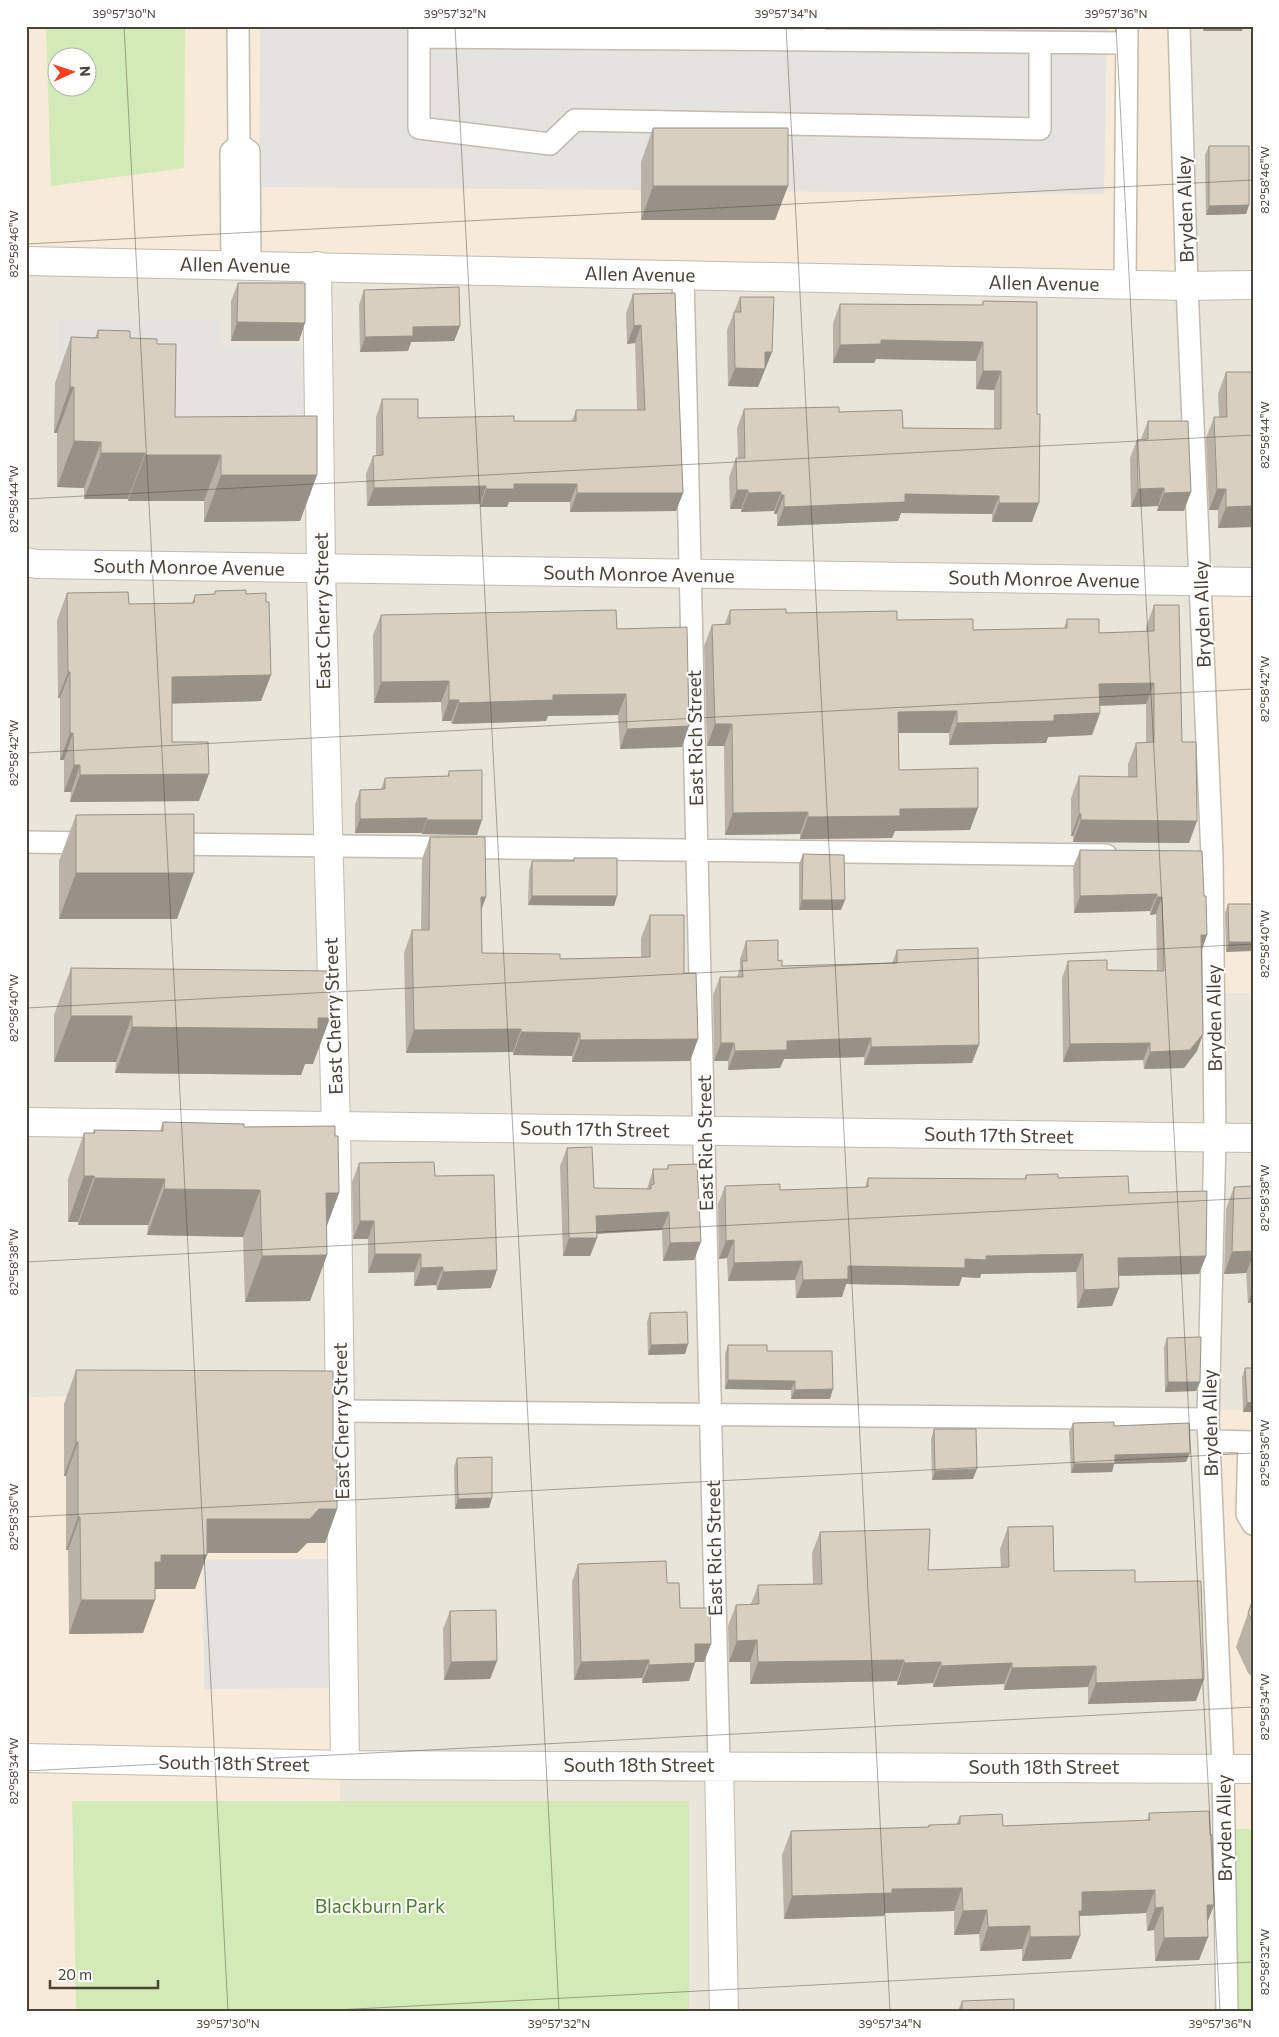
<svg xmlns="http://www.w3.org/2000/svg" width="1279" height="2037" viewBox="0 0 1279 2037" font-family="Commissioner,sans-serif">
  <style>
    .residential { fill: #eae5da }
    .commercial { fill: #f7ead8; fill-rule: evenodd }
    .green { fill: #d2eab5; fill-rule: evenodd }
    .parking { fill: #e5e3e0 }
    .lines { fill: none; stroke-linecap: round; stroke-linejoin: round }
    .service-casing { stroke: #c2bbae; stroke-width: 24 }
    .minor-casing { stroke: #c2bbae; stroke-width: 30 }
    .service { stroke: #fff; stroke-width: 21 }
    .minor { stroke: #fff; stroke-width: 28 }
    .wall { fill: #bab2a6 }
    .shaded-wall { fill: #979187 }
    .building { fill: #d8cfc1; stroke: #979187 }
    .ticks { fill: none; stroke: #4b4439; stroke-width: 1; stroke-opacity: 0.45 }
    .labels { text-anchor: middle; stroke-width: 4; stroke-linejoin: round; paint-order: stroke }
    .street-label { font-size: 19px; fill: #4b4439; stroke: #fff }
    .park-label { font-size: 19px; fill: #4a7f2a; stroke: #fff }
    .neatline { fill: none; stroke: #4b4439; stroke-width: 2 }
    .ticks-label { font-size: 12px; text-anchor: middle; fill: #4b4439 }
  </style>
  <rect width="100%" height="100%" fill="#f6f3ec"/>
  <path class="residential" d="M1188 26H1253V581L1207 992 1253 993V1410H1215L1234 1829 1239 2011H689V1801H340L337 1396 26 1397V255Z"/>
  <path class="commercial" d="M26 26H1188L1194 283 26 255ZM58 58H88V88H58Z
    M1203 581H1253V993L1206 992Z
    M337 1396 340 1801H72L76 2011H26V1397Z
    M1215 1410H1253V1829H1234Z"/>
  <path class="green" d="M46 26H185L184 168 51 186ZM58 58H88V88H58Z
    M72 1801H689V2011H76Z
    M1234 1829H1253V2011H1239Z"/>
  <path class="parking" d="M260 26H1107L1104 194 259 187Z
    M58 319 220 320V347L308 348 307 448H173V373H58Z
    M332 1559 333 1688 204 1689 203 1560Z"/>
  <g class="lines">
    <g class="service-casing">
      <path id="service" d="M419 26V128L550 144 575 120 1040 129V42
        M1179 26 1187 286 1212 856 1215 1138 1208 1419 1223 1768 1227 2011
        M815 27V40L1127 43
        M419 37 815 40
        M239 144 249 151 250 265
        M232 265 231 152 239 144 238 26
        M683 275 719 1765
        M1125 285 1127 26
        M26 842 93 843
        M166 844 1106 855
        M341 1411 1208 1419
        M1209 1441 1253 1442
        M1249 1442 1247 1514 1253 1524"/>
    </g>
    <g class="minor-casing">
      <path id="minor" d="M26 261 1187 286 1253 285
        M317 266 321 569 336 1125 345 1765
        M26 562 37 564 1253 582
        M26 1122 1253 1138
        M26 1758 345 1765 1253 1769
        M719 1765 724 2011"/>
    </g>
    <use href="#service" class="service"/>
    <use href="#minor" class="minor"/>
  </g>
  <path class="wall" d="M653 128 788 186 775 220H641V162Z
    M1209 146 1249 205 1246 214 1206 215 1205 155Z
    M238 283 299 341H231V301Z
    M364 290 460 326 454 341 411 342 408 351 360 352 359 305Z
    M675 293 683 493 676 511 570 512V502H509L507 507H480V504L367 506 366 474 373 456H376V417L382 399 418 418 514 421H572L576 410H637L635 343 627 344 626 313 633 294Z
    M740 297 772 352 758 387 728 386 727 330Z
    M983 301 1037 302 1032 522H992V514L901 513 898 521 777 526V514H774V511L741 512V509H730L729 477 736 458H738L737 428 744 409 839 412 903 428 994 429V390L976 389V361L876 359 874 363H833V323L840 304 982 305Z
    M98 330 157 344 175 417 317 475 300 521 204 522V501H128V499H84V488L57 487V433H54L55 383 71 337 95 338Z
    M1226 372 1253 527 1218 528V510H1209L1206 438 1214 417H1219L1218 394Z
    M1148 421 1184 511H1157L1158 506 1131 507 1130 458 1137 440 1141 439Z
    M215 591 246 594 271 675 261 701 172 703V742L199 801 70 802 71 792H64V760H60V698H58L57 620 67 593 129 604 192 603 195 595 214 594Z
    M1154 605 1182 742 1189 843 1073 842V836H1071V798L1079 776 1128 777V764L1136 743H1146V704L1099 706 1100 713 1092 735 1048 737 1046 743 949 745V733H899V770L970 830 895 831 892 838 800 839V834L725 835 724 746H707L704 646 712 625 725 624 730 610 897 620 973 630 1064 628 1067 619 1099 633 1146 631V627Z
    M381 615 617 629 682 747 620 749 618 715 548 716 546 721 452 724 451 721H442L441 702 374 703 373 635Z
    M449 771 477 835 422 834V833H355V805L360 790 381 789 385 778 448 776Z
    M76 815 177 919H59V861Z
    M430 837 486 897 482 908V953L560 959 641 957V938L650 915 684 973 698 1039 690 1061 572 1062V1056L513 1055V1052L406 1053 404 953 412 930H421L422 859Z
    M1080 850 1204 896 1207 935 1202 949 1203 1034 1197 1051 1184 1068 1144 1069 1143 1060 1063 1062 1062 978 1068 961 1107 970 1157 971 1156 914 1150 915V911L1074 913 1073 867Z
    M803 854 841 910H799V864Z
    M574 858 617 896 614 906 528 905 529 870 532 861H574Z
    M1228 904H1253L1226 952 1225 913Z
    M746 941 778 961 782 966 892 963 897 950 972 1063 864 1065V1057L784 1059 780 1068 728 1070V1061H714L713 995 720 977H737L740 968V959Z
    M71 968 313 1064H305L301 1075 115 1073 116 1062H54V1015Z
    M163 1122 244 1127 335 1136 339 1193 326 1227 327 1255 310 1301 245 1302 243 1237 147 1235 148 1225H78V1222H68V1179L84 1133H93L94 1130 160 1131Z
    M567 1148 594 1188 647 1189 653 1169H667L668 1165 694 1260 663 1261 662 1230 597 1234V1238L590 1256H563L560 1166Z
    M359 1163 435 1176 491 1288 437 1290 436 1285 414 1286V1272L368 1273V1239H353L352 1182Z
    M1026 1175 1058 1178 1129 1193 1206 1256 1199 1274 1118 1276 1119 1288 1112 1306 1077 1308 1076 1272 981 1274 980 1278 962 1277 959 1286 846 1284 842 1297 796 1298 795 1280 728 1281 727 1258 719 1259 718 1204 725 1186 780 1190 865 1187 868 1178 1024 1179Z
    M1253 1186V1302L1248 1303 1246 1273 1224 1274 1226 1209 1234 1187Z
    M650 1313 688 1344 685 1354 648 1355 647 1322Z
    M1167 1338 1200 1382 1196 1391 1165 1392 1164 1347Z
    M728 1345 767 1351 830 1399H791V1390L725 1389V1354Z
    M1245 1368H1253V1412H1243L1242 1377Z
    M76 1370 333 1460 337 1509 325 1543H307L297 1553H207L195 1589H155L143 1633 69 1634 68 1550H66V1476H64V1404Z
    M1073 1423 1114 1426 1186 1462 1114 1464 1112 1472 1071 1473 1069 1432Z
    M934 1429 973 1479 932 1480 931 1439Z
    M457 1458 492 1498 489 1508 455 1509 454 1467Z
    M1008 1527 1054 1571 1135 1582 1196 1701 1088 1704V1687L1004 1690V1684L933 1687V1683L897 1685V1681L750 1684V1662H729L728 1626 736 1605 751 1604 758 1585 813 1584 812 1553 820 1532 928 1570 1001 1568 1000 1549Z
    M578 1564 667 1583 680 1608 711 1644 704 1662H695L689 1681 642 1683V1678L574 1680 572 1582Z
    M1253 1599V1677L1248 1673 1236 1647Z
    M450 1611 497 1661 490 1679 444 1680 443 1629Z
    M1149 1813 1210 1835 1214 1905 1207 1923 1208 1937 1199 1960 1155 1961 1154 1930 1147 1931 1146 1913 1080 1916 1071 1959 1022 1961V1949L980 1951 979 1934 954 1935V1911L885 1913 884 1916 784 1919 782 1855 791 1831 928 1827 929 1825H956L960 1816 1003 1826 1147 1821Z
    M962 2001 1014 2011H958Z"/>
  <path class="shaded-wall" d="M1205 26H1243L1242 31H1203Z
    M653 186H788L775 220H641Z
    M1249 205 1246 214 1206 215 1209 206Z
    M237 322 305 323 299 341H231Z
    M641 325 635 343 627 344 634 326Z
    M460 326 454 341 411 342 408 351 360 352 365 337 413 327Z
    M881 340 983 342 976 361 876 359 874 363H833L840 345Z
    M765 352H772L758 387 728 386 735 368Z
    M983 371H1001L994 390 976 389Z
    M70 387H74L57 433H54Z
    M74 441 101 442 84 488 57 487Z
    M101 453H145L128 499H84Z
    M145 455H221L204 501H128Z
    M221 475H317L300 521 204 522Z
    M514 484H577L570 502H509L507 507H480L486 489Z
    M486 486 480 504 367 506 374 488Z
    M1164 488 1158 506 1131 507 1138 489Z
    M1217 489H1226L1218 510H1209Z
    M737 490H748L741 509H730Z
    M781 492 774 511 741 512 748 493Z
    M1191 492 1184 511H1157L1164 493Z
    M577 493H683L676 511 570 512Z
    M905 494 999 496 992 514 901 513 898 521 777 526 784 507Z
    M781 495H784L777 514H774Z
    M999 503H1039L1032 522H992Z
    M1253 506V527L1218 528 1226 507Z
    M68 672H70L60 698H58Z
    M271 675 261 701 162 704 172 677Z
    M449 681 441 702 374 703 381 682Z
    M1154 683 1146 704 1091 706 1099 684Z
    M626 694 618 715 548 716 546 721 452 724 459 703 553 695Z
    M449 700H459L451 721H442Z
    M957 711 949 733H890L898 712Z
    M1100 713 1092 735 1048 737 1046 743 949 745 957 723 1054 715Z
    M715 724H732L724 746H707Z
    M689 726 682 747 620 749 627 729Z
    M70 733H73L64 760H60Z
    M74 765H80L71 792H64Z
    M209 774 199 801 70 802 80 775Z
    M978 808 970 830 895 831 892 838 800 839 808 817 900 809Z
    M808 812 800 834 725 835 733 813Z
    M1079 814H1081L1073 836H1071Z
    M427 818 422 833H355L360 819Z
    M427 820H482L477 835 422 834Z
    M1081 820 1197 821 1189 843 1073 842Z
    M76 873H194L177 919H59Z
    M1157 894 1150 911 1074 913 1080 896Z
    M532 896H617L614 906 528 905Z
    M481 897H486L477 919Z
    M1157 897H1162L1156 914 1150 915Z
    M802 900H845L841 910H799Z
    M1201 935H1207L1201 952Z
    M1229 942H1253V951L1226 952Z
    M71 1016H132L116 1062H54Z
    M318 1018H330L313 1064H305L301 1075 115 1073 132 1027Z
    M521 1029 513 1052 406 1053 414 1030Z
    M521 1032 580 1033 572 1056 513 1055Z
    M1203 1034 1197 1051 1184 1068 1144 1069 1150 1052Z
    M871 1038 864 1057 784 1059 780 1068 728 1070 735 1051 787 1041Z
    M698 1039 690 1061 572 1062 580 1040Z
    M721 1043H734L728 1061H714Z
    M1150 1043 1143 1060 1063 1062 1070 1044Z
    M979 1045 972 1063 864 1065 871 1047Z
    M84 1176H94L78 1222H68Z
    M95 1178 165 1179 148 1225H78Z
    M164 1189 260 1190 243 1237 147 1235Z
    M326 1193H339L322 1239Z
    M669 1212 662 1230 589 1234 596 1216Z
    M360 1221H374L368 1239H353Z
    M569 1238H597L590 1256H563Z
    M734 1240 727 1258 719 1259 726 1241Z
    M701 1242 694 1260 663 1261 670 1243Z
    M1253 1251V1256L1246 1273 1224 1274 1232 1252Z
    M375 1254H421L414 1272 368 1273Z
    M1083 1254 1076 1272 981 1274 980 1278 962 1277 959 1286 846 1284 842 1297 796 1298 803 1280 848 1266 965 1259 986 1256Z
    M327 1255 310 1301 245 1302 262 1256Z
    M1206 1256 1199 1274 1112 1276 1118 1258Z
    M802 1261 795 1280 728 1281 734 1263Z
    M443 1267 436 1285 414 1286 421 1268Z
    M497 1270 491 1288 437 1290 443 1272Z
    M1119 1288 1112 1306 1077 1308 1084 1290Z
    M1253 1288V1302L1248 1303Z
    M688 1344 685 1354 648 1355 651 1345Z
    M728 1380 795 1381 791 1390 725 1389Z
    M1168 1382H1200L1196 1391 1165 1392Z
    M833 1389 830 1399H791L795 1390Z
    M1253 1402V1412H1243L1247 1403Z
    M76 1442H78L66 1476H64Z
    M1190 1453 1186 1462 1114 1464 1112 1472 1071 1473 1074 1464 1115 1455Z
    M977 1469 973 1479 932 1480 935 1471Z
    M492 1498 489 1508 455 1509 458 1499Z
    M319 1509H337L325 1543H307L297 1553H195L207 1519Z
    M78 1517H80L68 1550H66Z
    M161 1555H207L195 1589H152L155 1562Z
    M81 1600H155L143 1633 69 1634Z
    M757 1640 750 1662H729L737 1641Z
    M695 1644H711L704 1662H688Z
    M649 1660 642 1678 574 1680 581 1662Z
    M904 1660 897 1681 750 1684 758 1662Z
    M497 1661 490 1679 444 1680 451 1662Z
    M941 1662 933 1683 897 1685 904 1663Z
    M695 1663 689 1681 642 1683 649 1665Z
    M1012 1663 1004 1684 933 1687 941 1666Z
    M1096 1666 1088 1687 1004 1690 1012 1668Z
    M1204 1679 1196 1701 1088 1704 1096 1683Z
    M962 1888 954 1911 885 1913 884 1916 784 1919 792 1896 892 1889Z
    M1155 1890 1146 1913 1080 1916 1073 1934 1082 1892Z
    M1207 1905H1214L1205 1928Z
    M1163 1907 1154 1930 1147 1931 1155 1908Z
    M987 1910 979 1934 954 1935 963 1911Z
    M1030 1926 1022 1949 980 1951 988 1927Z
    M1080 1936 1071 1959 1022 1961 1030 1937Z
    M1208 1937 1199 1960 1155 1961 1164 1938Z"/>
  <path class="building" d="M653 128H788V186H653Z
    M1209 146H1249V205L1209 206Z
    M238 283H305V323L237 322Z
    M459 287 460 326 413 327V336L365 337 364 290Z
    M675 293 683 493H577V484H514V489H486V486L374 488 373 456 383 455 382 399H418V418L514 416V421H576V410H645L641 325 634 326 633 294Z
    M740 297H774L772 352H765V369L735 368 734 312H741Z
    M983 301 1037 302V414H1040L1039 503H999V496L905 494V502L784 507V495H781V492L748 493V490H737L736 458H745L744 409 839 407V412L902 410 903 428 1001 429V371H983V342L881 340V344L840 345V304L983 305Z
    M98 330 130 331V338L157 339V344H176L175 417 317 416V475H221V455H145V453H101V442L74 441V387H70L71 337 98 338Z
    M1226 372H1253V506L1226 507V489H1217L1214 417H1227Z
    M1148 421H1188L1191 492 1164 493V488L1138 489 1137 440 1148 439Z
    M246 590V594L266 593V602H269L271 675 172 677V742H208L209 774 80 775V765H74L73 733H70V672H68L67 593 128 592 129 604 194 603 195 595 215 594V591Z
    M1154 605H1179L1182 742H1196L1197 821 1081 820V814H1079V776L1137 777 1136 743 1154 742V683L1099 684 1100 713 1054 715V721L957 723V711L898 712 899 770 978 768V808L900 809V816L808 817V812L733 813 732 724H715L712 625 730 624V610L786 609V613L897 611V620L973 619V630L1067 628V619H1099V633L1154 631Z
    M616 610 617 629 687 627 689 726 627 729 626 694 553 695V700L459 703V700H449V681L381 682V615Z
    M482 770V820H427V818L360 819V790L385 789V778L449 776V771Z
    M194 814V873H76V815Z
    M430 837H485L486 897H481L482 953 560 954V959L650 957V915H684V973H696L698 1039 580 1040V1033L521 1032V1029L414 1030 412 930H429Z
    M1080 850 1202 851 1204 896H1206L1207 935H1201L1203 1034 1190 1050 1150 1052V1043L1070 1044 1068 961 1107 960V970L1164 971 1162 897H1157V894L1080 896Z
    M803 854 844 855 845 900H802Z
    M574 858H617V896H532V861H574Z
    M1228 904H1253V942H1229Z
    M778 940V961L782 960V966L897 963V950L978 948 979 1045 871 1047V1038L787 1041V1050L735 1051 734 1043H721L720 977H743L742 961H747L746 941Z
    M71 968 330 971V1018H318V1029L132 1027V1016H71Z
    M163 1122 244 1124V1127L335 1126V1136H338L339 1193H326L327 1255 262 1256 260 1190 164 1189 165 1179 95 1178 94 1176H84V1133H95L94 1130 163 1131Z
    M592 1147 594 1188 651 1189V1185L654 1184 653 1169H668V1165L697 1164 701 1242 670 1243 669 1212 596 1216 597 1238H569L567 1148Z
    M434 1162 435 1176 494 1175 497 1270 443 1272V1267L421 1268V1254H375L374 1221H360L359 1163Z
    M1058 1174V1178L1128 1176 1129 1193 1207 1191 1206 1256 1118 1258 1119 1288 1084 1290 1083 1254 986 1256V1260L965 1259V1268L848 1266V1279L803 1280 802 1261 734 1263V1240L726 1241 725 1186 780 1184V1190L868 1187V1178L1026 1179V1175Z
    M1253 1186V1251L1232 1252 1234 1187Z
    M687 1312 688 1344 651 1345 650 1313Z
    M1201 1337 1200 1382H1168L1167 1338Z
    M728 1345H767V1351H832L833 1389 795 1390V1381L728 1380Z
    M1245 1368H1253V1402L1247 1403Z
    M76 1370 333 1371V1460H337V1509H319L310 1519H207V1555H161V1562H155V1600H81L80 1517H78V1442H76Z
    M1114 1422V1426L1189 1423 1190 1453 1115 1455V1463L1074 1464 1073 1423Z
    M934 1429H976L977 1469 935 1471Z
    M492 1457V1498L458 1499 457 1458Z
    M1053 1526 1054 1571 1135 1570V1582L1201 1581 1204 1679 1096 1683V1666L1012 1668V1663L941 1666V1662L904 1663V1660L758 1662 757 1640 737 1641 736 1605 759 1604 758 1585 822 1584 820 1532 930 1529 928 1570 1009 1567 1008 1527Z
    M666 1561 667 1583H679L680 1608H710L711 1644H695V1663L649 1665V1660L581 1662 578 1564Z
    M1253 1599V1622L1248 1613Z
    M496 1610 497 1661 451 1662 450 1611Z
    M1209 1811 1210 1835H1212L1214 1905H1207L1208 1937 1164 1938 1163 1907 1155 1908V1890L1082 1892V1911H1079L1080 1936 1030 1937V1926L988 1927 987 1910 963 1911 962 1888 892 1889V1893L792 1896 791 1831 929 1827V1825L960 1824V1816L1002 1814 1003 1826 1150 1820 1149 1813Z
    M1014 1999V2011H962V2001Z
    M1201 2010V2011H1134Z"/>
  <path class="ticks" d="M124 26 228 2011M455 26 559 2011M786 26 890 2011M1116 26 1220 2011M26 244 1253 180M26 499 1253 435M26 753 1253 689M26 1008 1253 944M26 1262 1253 1198M26 1517 1253 1453M26 1771 1253 1707M317 2011 1253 1962"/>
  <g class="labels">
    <g class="street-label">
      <text transform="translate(1185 209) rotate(-92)" y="7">Bryden Alley</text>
      <text transform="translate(235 265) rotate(1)" y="7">Allen Avenue</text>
      <text transform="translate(640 274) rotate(1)" y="7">Allen Avenue</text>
      <text transform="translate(1044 283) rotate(1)" y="7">Allen Avenue</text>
      <text transform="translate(189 567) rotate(1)" y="7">South Monroe Avenue</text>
      <text transform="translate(639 574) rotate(1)" y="7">South Monroe Avenue</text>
      <text transform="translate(1044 579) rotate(1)" y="7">South Monroe Avenue</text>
      <text transform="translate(322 611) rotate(-91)" y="7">East Cherry Street</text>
      <text transform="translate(1202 614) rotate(-92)" y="7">Bryden Alley</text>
      <text transform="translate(695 738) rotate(-91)" y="7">East Rich Street</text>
      <text transform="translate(333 1016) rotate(-92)" y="7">East Cherry Street</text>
      <text transform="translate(1214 1018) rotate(-91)" y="7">Bryden Alley</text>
      <text transform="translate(595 1129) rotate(1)" y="7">South 17th Street</text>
      <text transform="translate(999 1135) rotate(1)" y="7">South 17th Street</text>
      <text transform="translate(705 1143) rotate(-91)" y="7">East Rich Street</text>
      <text transform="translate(341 1421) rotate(-91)" y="7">East Cherry Street</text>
      <text transform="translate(1210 1423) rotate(-91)" y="7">Bryden Alley</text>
      <text transform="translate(714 1548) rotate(-91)" y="7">East Rich Street</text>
      <text transform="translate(234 1763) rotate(1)" y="7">South 18th Street</text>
      <text x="639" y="1772">South 18th Street</text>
      <text x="1044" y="1774">South 18th Street</text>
      <text transform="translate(1224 1828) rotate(-91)" y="7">Bryden Alley</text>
    </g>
    <g class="park-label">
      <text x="380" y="1913">Blackburn Park</text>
    </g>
  </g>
  <rect width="1279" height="2037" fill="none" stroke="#ffffff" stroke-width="55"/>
  <g transform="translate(72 72) rotate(87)"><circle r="24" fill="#ffffff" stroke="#b7b4b0"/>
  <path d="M0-4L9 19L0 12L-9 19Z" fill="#fc3f1d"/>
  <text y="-8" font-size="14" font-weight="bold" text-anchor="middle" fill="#4b4439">N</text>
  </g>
  <path d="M50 1980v8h108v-8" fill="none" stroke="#4b4439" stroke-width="2.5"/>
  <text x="58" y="1980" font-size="15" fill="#4b4439" stroke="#ffffff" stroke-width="4" paint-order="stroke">20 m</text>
  <rect x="28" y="28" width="1224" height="1982" class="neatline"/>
  <g class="ticks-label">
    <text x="124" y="18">39°57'30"N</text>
    <text x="455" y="18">39°57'32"N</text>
    <text x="786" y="18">39°57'34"N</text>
    <text x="1116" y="18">39°57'36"N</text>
    <text transform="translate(1265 180) rotate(-90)" y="4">82°58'46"W</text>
    <text transform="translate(14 244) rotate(-90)" y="4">82°58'46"W</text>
    <text transform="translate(1265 435) rotate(-90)" y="4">82°58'44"W</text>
    <text transform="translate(14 499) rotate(-90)" y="4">82°58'44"W</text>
    <text transform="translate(1265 689) rotate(-90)" y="4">82°58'42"W</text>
    <text transform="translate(14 753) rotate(-90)" y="4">82°58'42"W</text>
    <text transform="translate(1265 944) rotate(-90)" y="4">82°58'40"W</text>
    <text transform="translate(14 1008) rotate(-90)" y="4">82°58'40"W</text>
    <text transform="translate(1265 1198) rotate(-90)" y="4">82°58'38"W</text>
    <text transform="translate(14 1262) rotate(-90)" y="4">82°58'38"W</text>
    <text transform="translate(1265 1453) rotate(-90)" y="4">82°58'36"W</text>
    <text transform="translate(14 1517) rotate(-90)" y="4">82°58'36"W</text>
    <text transform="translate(1265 1707) rotate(-90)" y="4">82°58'34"W</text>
    <text transform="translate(14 1771) rotate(-90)" y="4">82°58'34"W</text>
    <text transform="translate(1265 1962) rotate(-90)" y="4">82°58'32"W</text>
    <text x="228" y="2028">39°57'30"N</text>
    <text x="559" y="2028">39°57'32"N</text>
    <text x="890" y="2028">39°57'34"N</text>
    <text x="1220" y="2028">39°57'36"N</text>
  </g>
</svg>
